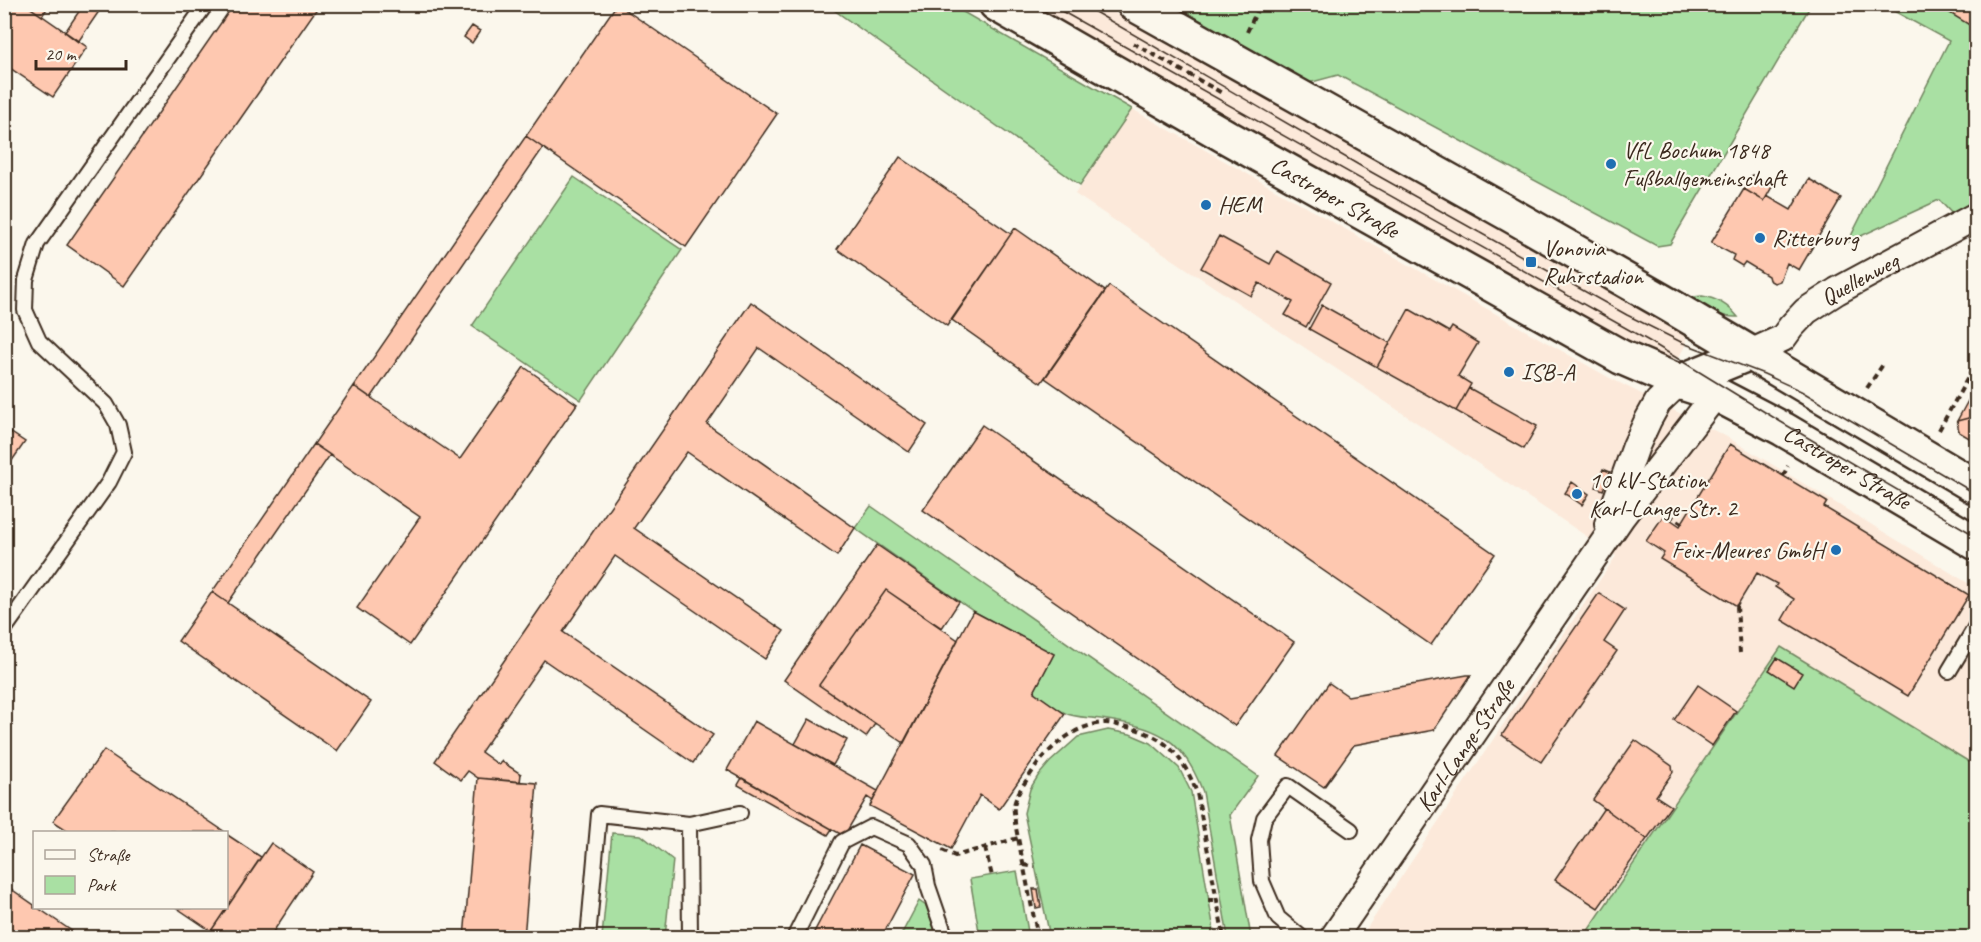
<svg xmlns="http://www.w3.org/2000/svg" width="1981" height="942" viewBox="0 0 1981 942" font-family="Caveat,sans-serif">
  <style>
    .built { fill: #fce9da }
    .green { fill: #a9e0a3; stroke: #728560; stroke-width: 1.5 }
    .building { fill: #fec8b0; stroke: #3b2a1e; stroke-width: 1.5 }
    .lines { fill: none; stroke-linecap: round; stroke-linejoin: round }
    .lane-casing { stroke: #3b2a1e; stroke-width: 18 }
    .street-casing { stroke: #3b2a1e; stroke-width: 30 }
    .secondary-casing { stroke: #3b2a1e; stroke-width: 38 }
    .path { stroke: #3b2a1e; stroke-width: 4; stroke-dasharray: 6 4.5; stroke-linecap: butt }
    .lane { stroke: #fbf7ec; stroke-width: 14 }
    .street { stroke: #fbf7ec; stroke-width: 26 }
    .secondary { stroke: #fbf7ec; stroke-width: 33 }
    .tram { stroke: #3b2a1e; stroke-width: 1.5 }
    .poi-dot { fill: #1f6fb2; stroke: #fbf7ec; stroke-width: 2 }
    .labels { text-anchor: middle; stroke-width: 4.5; stroke-linejoin: round; paint-order: stroke }
    .poi-label { font-size: 24px; fill: #3b2a1e; stroke: #fbf7ec; text-anchor: start }
    .street-label { font-size: 24px; fill: #3b2a1e; stroke: #fbf7ec }
  </style>
  <rect width="100%" height="100%" fill="#fbf7ec"/>
  <filter id="ink" filterUnits="userSpaceOnUse"><feTurbulence type="fractalNoise" baseFrequency=".0167" numOctaves="2"/><feDisplacementMap in="SourceGraphic" scale="12" xChannelSelector="R" yChannelSelector="G"/><feConvolveMatrix kernelMatrix="1 2 1 2 8 2 1 2 1" color-interpolation-filters="sRGB"/></filter>
  <g filter="url(#ink)">
    <path class="built" d="M1031 5H1101L1228 78 1231 76 1683 332 1686 339 1685 346 1679 357 1665 363 1213 111 1211 107Z
      M1132 109 1608 377 1727 437 1976 588V766L1781 647 1583 937H1361L1616 556 1075 194Z"/>
    <path class="green" d="M827 5H951L1132 109 1080 185Z
      M1167 5H1811L1670 244 1657 246 1338 75 1305 84Z
      M1883 5H1976V239L1939 200 1848 242 1949 41Z
      M574 177 682 250 581 400 472 326Z
      M1702 296C1716 298 1729 306 1738 317 1719 318 1706 308 1690 299L1693 297Z
      M871 506 1258 776 1230 815 1251 937H1228L1203 792C1182 736 1157 727 1101 719 1090 717 1075 718 1065 713 1054 708 1044 699 1034 692L1054 654 973 611 855 528Z
      M1781 647 1976 766V937L1583 938Z
      M1108 730 1130 734 1151 743 1179 768 1191 792 1215 937H1050L1024 813 1030 789 1038 776 1050 762 1078 737Z
      M612 833 641 835 673 860 665 937H602Z
      M1017 871 1029 937H980L970 879Z
      M919 901 926 906 938 937H900Z"/>
    <path class="building" d="M4 4H25L87 47 53 97 4 64Z
      M25 4H50L42 16Z
      M84 4H104L78 42 65 32Z
      M234 4H314L318 7 124 286 67 245Z
      M617 4 777 114 686 247 526 136Z
      M1935 4H1976V29Z
      M472 26 480 31 472 43 464 37Z
      M526 136 543 148 371 398 354 386Z
      M900 157 1011 234 947 326 837 249Z
      M1752 175 1773 185 1764 201 1744 189Z
      M1809 179 1841 198 1799 270 1787 263 1780 281 1774 283 1769 280 1768 276 1745 262 1742 266 1732 260 1734 255 1711 243 1744 189 1764 201 1767 196 1791 210Z
      M1015 228 1105 291 1041 383 952 320Z
      M1219 236 1270 264 1277 251 1331 282 1306 327 1285 315 1293 302 1259 283 1251 296 1201 268Z
      M1109 286 1495 554 1431 645 1045 378Z
      M751 302 927 425 909 452 759 348 707 424 855 528 837 556 687 452 634 528 784 631 765 659 615 556 563 632 713 735 693 763 544 660 481 752 499 765 501 761 521 774 520 782 478 778 468 771 461 780 435 761Z
      M1322 305 1390 343 1377 367 1309 329Z
      M1409 309 1449 332 1452 327 1478 343 1458 376 1471 384 1456 411 1377 367Z
      M524 367 577 404 410 645 357 608 420 517 314 444 354 386 460 459Z
      M1976 386V416L1957 421Z
      M1469 388 1537 426 1524 449 1456 411Z
      M1976 416V442L1959 432 1957 421Z
      M982 425 1294 642 1235 726 923 510Z
      M4 428 25 442 4 472Z
      M314 444 330 455 228 603 212 592Z
      M1730 444 1827 502 1824 507 1969 595 1908 696 1782 620 1794 599 1775 587 1777 584 1757 573 1737 606 1660 559 1664 553 1646 541 1664 515 1680 526Z
      M1603 469 1610 472 1603 490 1596 487Z
      M1572 482 1589 494 1582 505 1565 493Z
      M877 545 959 602 942 628 886 590 819 685 875 724 866 737 784 680Z
      M886 590 958 640 904 743 819 685Z
      M212 592 371 702 337 751 178 641Z
      M1599 593 1625 610 1604 642 1617 651 1541 762 1502 735Z
      M973 611 1054 654 1034 692 1065 714 999 809 980 795 951 849 870 806Z
      M1777 658 1802 673 1794 686 1769 670Z
      M1467 675H1471L1434 730 1354 745 1324 787 1278 756 1329 683 1348 696Z
      M1698 685 1736 711 1712 746 1674 720Z
      M809 719 847 740 833 765 795 744Z
      M754 721 878 791 873 801 867 797 844 836 727 770Z
      M1635 740 1672 766 1673 772 1656 796 1671 806 1647 839 1593 800Z
      M104 750 225 832H70L53 821Z
      M478 778 537 783 524 938H464Z
      M742 778 832 829 828 835 738 785Z
      M1604 808 1647 839 1598 908 1555 880Z
      M226 834 261 857 211 931 177 908H226Z
      M271 843 313 872 269 938H220L211 931Z
      M860 845 915 874 881 938H811Z
      M4 884 34 905V908H38L79 936 77 938H4Z
      M1033 889H1038L1041 907 1036 908Z"/>
    <g class="lines">
      <g class="lane-casing">
        <path id="lane" d="M4 630 109 482 124 452 118 425 106 404 39 341 25 310 26 280 37 244 206 4
          M1949 671 1976 626
          M689 824 690 938
          M588 938 599 814 689 824 740 813
          M794 938 842 842 871 827 909 844 924 865 928 886 946 938
          M1302 938 1278 918 1262 881 1259 840 1264 818 1288 786 1351 830"/>
      </g>
      <g class="street-casing">
        <g id="street">
          <path id="s1" d="M1750 353 1783 338 1791 327 1806 311 1837 291 1976 216"/>
          <path d="M1608 524 1636 446 1648 420 1658 402 1679 382"/>
          <path id="s2" d="M1333 938 1622 516 1716 394"/>
        </g>
      </g>
      <g class="secondary-casing">
        <g id="secondary">
          <path id="s3" d="M996 4 1227 137 1621 357 1679 382 1716 394 1783 429 1976 543"/>
          <path d="M1134 4 1509 214 1669 305 1976 487"/>
          <path d="M1679 382 1750 353"/>
        </g>
      </g>
      <path class="path" d="M1247 32 1260 4
        M1133 43 1222 93
        M1976 269V270
        M1867 388 1884 363
        M1939 430 1976 363
        M1783 476 1788 466
        M1660 509 1682 523
        M1737 606 1740 653
        M985 848 992 876
        M942 850 955 856 1018 838
        M1024 865 1035 867
        M1208 900H1216
        M1038 938 1015 823C1015 818 1013 810 1014 805 1017 792 1027 780 1034 769 1050 747 1076 724 1105 723 1112 723 1120 726 1127 727 1166 736 1183 756 1197 793L1224 938"/>
      <use href="#lane" class="lane"/>
      <use href="#street" class="street"/>
      <use href="#secondary" class="secondary"/>
      <path class="tram" d="M1049 4 1649 341 1781 422 1976 536
        M1081 4 1364 168 1627 315 1683 343 1764 374 1801 391 1976 494"/>
    </g>
  </g>
  <g class="poi-dot">
    <circle cx="1611" cy="164" r="6"/>
    <circle cx="1206" cy="205" r="6"/>
    <circle cx="1760" cy="238" r="6"/>
    <rect x="1525" y="256" width="12" height="12" rx="3"/>
    <circle cx="1509" cy="372" r="6"/>
    <circle cx="1577" cy="494" r="6"/>
    <circle cx="1836" cy="550" r="6"/>
  </g>
  <g class="labels">
    <g class="poi-label">
      <text x="1623" y="158">VfL Bochum 1848<tspan x="1623" dy="28">Fußballgemeinschaft</tspan></text>
      <text x="1218" y="213">HEM</text>
      <text x="1772" y="246">Ritterburg</text>
      <text x="1543" y="256">Vonovia<tspan x="1543" dy="28">Ruhrstadion</tspan></text>
      <text x="1521" y="380">ISB-A</text>
      <text x="1589" y="488">10 kV-Station<tspan x="1589" dy="28">Karl-Lange-Str. 2</tspan></text>
      <text x="1824" y="558" text-anchor="end">Feix-Meures GmbH</text>
    </g>
    <g class="street-label">
      <text dy="8" stroke="none"><textPath href="#s3" startOffset="390">Castroper Straße</textPath></text>
      <text dy="8" stroke="none"><textPath href="#s1" startOffset="134">Quellenweg</textPath></text>
      <text dy="8" stroke="none"><textPath href="#s3" startOffset="970">Castroper Straße</textPath></text>
      <text dy="8" stroke="none"><textPath href="#s2" startOffset="234">Karl-Lange-Straße</textPath></text>
    </g>
  </g>
  <rect width="1981" height="942" fill="none" stroke="#fbf7ec" stroke-width="24"/>
  <rect x="12" y="12" width="1957" height="918" fill="none" stroke="#3b2a1e" stroke-width="2" filter="url(#ink)"/>
  <rect x="33" y="831" width="195" height="78" fill="#fbf7ec" stroke="#aea59a" stroke-width="1.5"/>
  <rect x="45" y="850" width="30" height="9" fill="#fbf7ec" stroke="#aea59a" stroke-width="1.5"/>
  <text x="87" y="861" font-size="18" fill="#3b2a1e">Straße</text>
  <rect x="45" y="876" width="30" height="18" fill="#a9e0a3" stroke="#aea59a" stroke-width="1.5"/>
  <text x="87" y="891" font-size="18" fill="#3b2a1e">Park</text>
  <path d="M36 60v9h90v-9" fill="none" stroke="#3b2a1e" stroke-width="3"/>
  <text x="45" y="60" font-size="18" fill="#3b2a1e" stroke="#fbf7ec" stroke-width="4.5" paint-order="stroke">20 m</text>
</svg>
